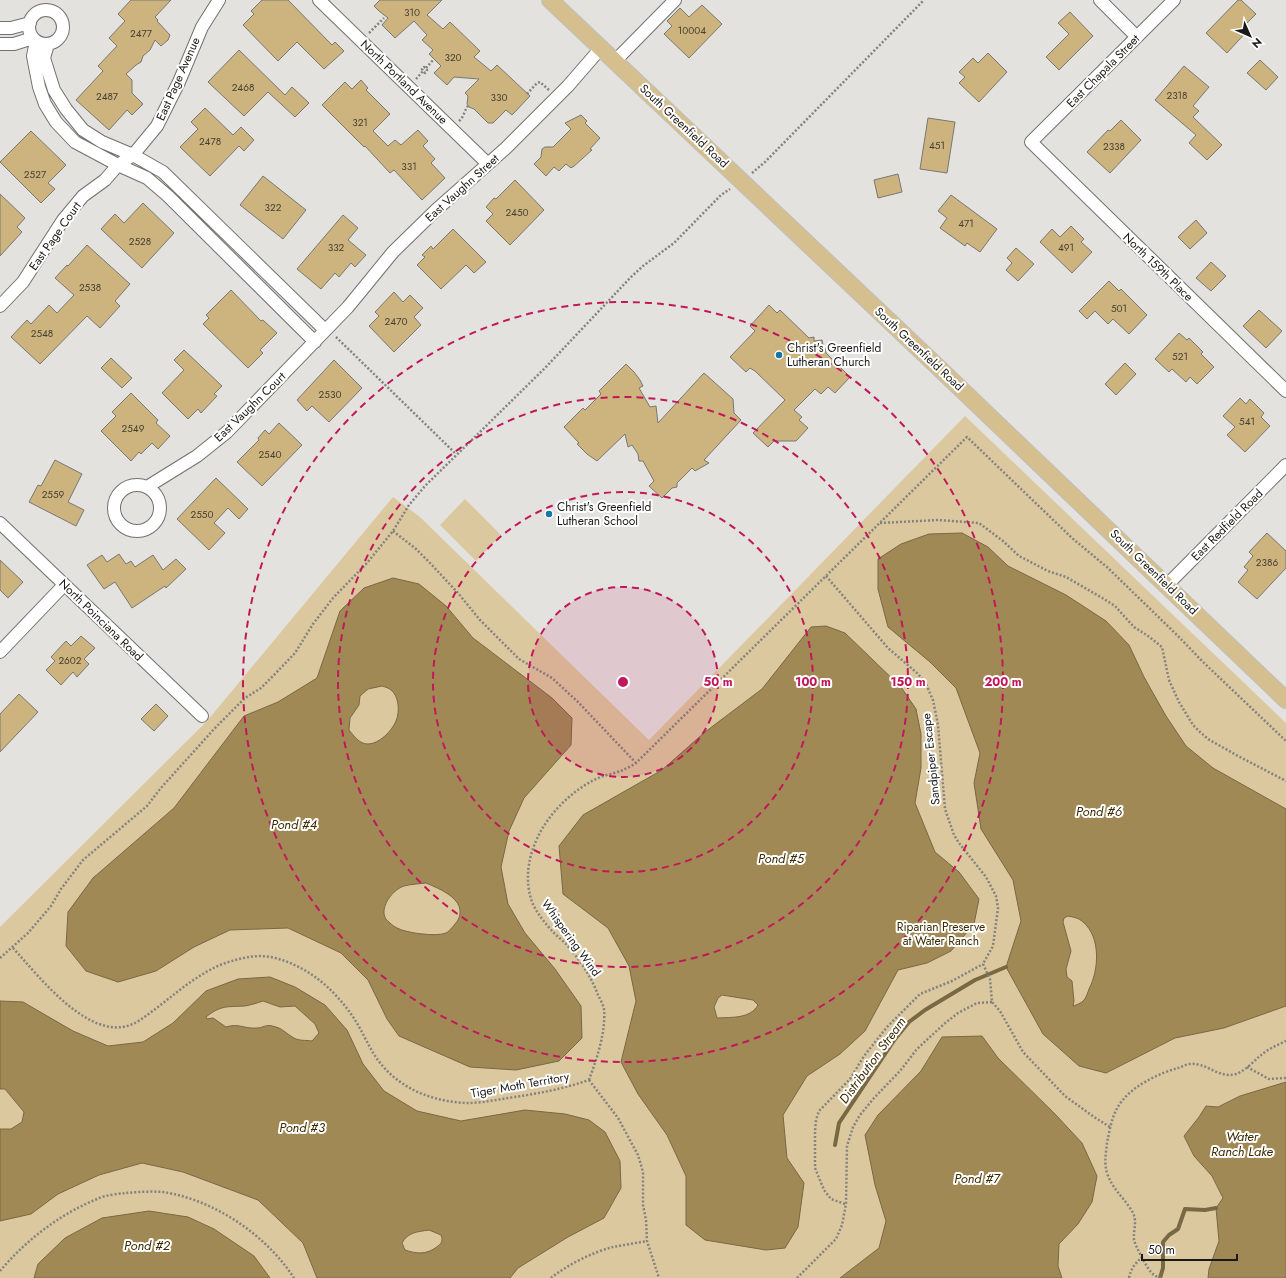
<svg xmlns="http://www.w3.org/2000/svg" width="1286" height="1278" viewBox="0 0 1286 1278" font-family="Jost,sans-serif">
  <style>
    .green { fill: #dcc89f }
    .water { fill: #a18955; stroke: #786843; fill-rule: evenodd }
    .lines { fill: none; stroke-linecap: round; stroke-linejoin: round }
    .stream { stroke: #786843; stroke-width: 4 }
    .building { fill: #cdb47e; stroke: #797773 }
    .minor-casing { stroke: #72716d; stroke-width: 14 }
    .major-casing { stroke: #bfbfbe; stroke-width: 18 }
    .path { stroke: #83827f; stroke-width: 2.5; stroke-dasharray: 2 2; stroke-linecap: butt }
    .minor { stroke: #fff; stroke-width: 12 }
    .major { stroke: #d5bf8f; stroke-width: 16 }
    .ring { fill: none; stroke: #c2185b; stroke-width: 2; stroke-dasharray: 7 5 }
    .poi-dot { fill: #1576a3; stroke: #fff; stroke-width: 1.5 }
    .labels { text-anchor: middle; stroke-width: 4; stroke-linejoin: round; paint-order: stroke }
    .number-label { font-size: 10px; fill: #474032 }
    .street-label { font-size: 12px; fill: #1a1a18; stroke: #fff }
    .poi-label { font-size: 12px; fill: #1a1a18; stroke: #fff; text-anchor: start }
    .park-label { font-size: 12px; fill: #3d2c00; stroke: #fff }
    .water-label { font-size: 13px; font-style: italic; fill: #3c2b00; stroke: #fff }
    .centre { fill: #c2185b; stroke: #fff; stroke-width: 2 }
    .ring-label { font-size: 12px; text-anchor: middle; font-weight: bold; fill: #c2185b; stroke: #fff; stroke-width: 4; stroke-linejoin: round; paint-order: stroke }
  </style>
  <rect width="100%" height="100%" fill="#e4e2de"/>
  <path class="green" d="M965 416 1286 723V1278H0V927L207 721 393 497 420 517 649 740Z
    M465 499 501 535 476 561 440 525Z"/>
  <path class="water" d="M962 533 988 547 1008 566 1066 595 1106 621 1129 645 1144 677 1166 716 1186 746 1213 768 1286 809V1006L1224 1028 1175 1038 1106 1073 1079 1066 1043 1034 1006 967 1021 921 1013 880 981 829 974 783 980 753 956 688 930 662 888 627 878 589V559L901 544 929 534ZM1068 916C1073 917 1079 918 1083 922 1101 937 1099 970 1089 989 1088 992 1086 998 1084 1000 1082 1003 1076 1005 1073 1006L1074 1001 1072 981 1067 977 1066 969 1071 951 1063 922 1064 918Z
    M393 578 419 584 446 606 473 638 552 698 572 718 571 745 524 798 509 831 501 867 508 904 525 933 555 969 581 1006 582 1038 559 1061 516 1070 470 1067 399 1036 387 1019 368 980 341 953 288 928 230 930 194 947 156 971 118 982 86 971 66 946 68 912 93 878 174 808 244 716 278 702 317 678 340 611 364 588ZM382 686C385 687 389 688 391 690 399 696 400 712 396 721 392 731 379 744 368 744 359 744 354 736 349 730L350 718 359 705 360 696 368 689ZM426 883C440 889 468 900 458 920 455 924 450 931 446 933 436 937 406 933 397 928 395 927 392 925 390 923 375 913 391 890 404 886 411 884 419 884 426 883Z
    M826 626 845 633 901 687 916 709 921 734V768L915 803 935 852 959 872 979 899 974 924 951 951 927 963 898 970 865 1031 840 1054 807 1076 783 1115 787 1158 804 1183 798 1227 785 1248 766 1250 705 1240 686 1225V1176L667 1135 638 1094 621 1062 636 1001 629 966 608 928 563 894 559 846 583 815 662 770 705 732 762 689 811 627ZM722 995 753 1000 758 1005C750 1019 732 1017 717 1018L714 1007 718 998Z
    M270 977 295 987 325 1005 347 1030 363 1064 384 1091 417 1111 461 1121 525 1110 565 1114 589 1120 605 1132 620 1161 621 1188 604 1218 568 1237 518 1268 510 1278H317L303 1243 258 1200 183 1172 142 1163 99 1175 58 1194 31 1214 0 1221V1129H11L22 1122 24 1112 5 1089H0V1001L23 1002 73 1031 108 1046 143 1042 173 1023 206 991 238 979ZM263 1001 280 1007 295 1006 315 1024 319 1033 312 1041C305 1040 299 1041 294 1038 285 1033 283 1028 272 1026 267 1024 262 1028 257 1028 244 1029 239 1023 226 1027L213 1018 207 1019 206 1017C221 1005 227 1007 245 1006 251 1005 257 1003 263 1001ZM429 1230 441 1235C443 1240 442 1243 438 1246 427 1255 417 1254 405 1250L402 1243C408 1232 417 1232 429 1230Z
    M982 1036 998 1058 1055 1114 1082 1143 1097 1176 1092 1202 1078 1224 1059 1244 1058 1266 1062 1278H840L879 1248 886 1221 875 1185 865 1135 878 1115 921 1071 942 1037Z
    M1286 1082V1278H1208L1209 1269 1219 1241 1216 1208 1223 1198 1212 1176 1194 1156 1184 1136 1199 1117 1206 1106 1218 1107 1240 1096Z
    M149 1211 188 1217 214 1229 254 1256 270 1278H34L38 1264 65 1238 102 1218Z"/>
  <g class="lines">
    <path class="stream" d="M835 1145 839 1123 895 1039 909 1022 925 1010 975 980 1006 967
      M1160 1278 1163 1268V1242L1169 1235 1178 1229 1185 1209 1205 1210 1216 1208"/>
  </g>
  <path class="building" d="M131 0H171L155 17 158 20 157 21 170 35 168 40 161 46 155 40 150 50 143 56 141 62 136 65 126 74 132 80V93L143 104 132 115 127 110 109 130 76 100 103 71 98 66 117 46 109 38 125 21 118 14Z
    M262 0H288L332 45 335 42 344 51 324 69 297 42 278 61 243 25 254 14 251 11Z
    M380 0H442L427 15 443 29 450 22 480 51 474 57 491 71 497 65 530 96 512 115 506 110 493 123H488L474 109 469 107 467 104 468 96 465 93 479 79 454 77 447 85 434 73 441 66 429 54 433 50 422 40 427 35 414 21 395 38 382 25 388 18 379 11 374 6Z
    M1238 0H1241L1256 14 1245 25 1249 29 1227 53 1206 33Z
    M702 5 722 24 689 58 664 34 672 26 667 21 680 8 689 17Z
    M1070 12 1093 36 1059 70 1046 57 1069 34 1058 23Z
    M239 50 285 95 292 87 309 103 295 117 268 92 244 116 208 82Z
    M988 53 1007 72 979 102 959 83 965 77 959 72 973 58 978 63Z
    M1260 60 1278 77 1266 90 1247 73Z
    M1184 66 1209 87 1193 106 1199 111 1193 117 1222 145 1207 160 1189 143 1196 135 1155 100Z
    M361 80 368 88 366 90 390 114 373 131 388 146 395 140 401 145 418 130 428 141 423 146 435 159 431 163 445 178 422 200 394 170 390 173 365 146 364 147 322 105 345 82 352 89Z
    M205 108 233 135 241 127 254 140 244 151 239 146 210 176 180 147 198 129 191 122Z
    M581 115 587 121 585 123 600 138 590 149 592 150 573 167H572L571 168 566 164 559 171 554 167 546 176 534 164 541 157 542 149 545 147H553L571 129 565 123Z
    M928 118 955 122 947 173 920 169Z
    M1121 120 1141 140 1110 173 1087 152 1108 130 1110 131Z
    M31 131 66 165 48 183 55 189 41 203 0 162Z
    M898 174 902 192 878 198 874 180Z
    M263 176 306 210 283 239 240 205Z
    M515 180 544 210 510 245 486 221 493 214 486 207 494 198 496 199Z
    M0 194 25 218 17 227 22 232 0 256Z
    M951 195 997 229 980 252 967 243 965 246 940 228 947 218 938 211Z
    M143 203 174 233 142 268 101 229 115 214 124 223Z
    M343 215 358 228 348 240 366 255 355 267 351 263 339 277 335 273 321 289 297 269Z
    M1196 220 1207 233 1190 249 1178 237Z
    M1071 226 1084 239 1081 242 1092 252 1072 273 1040 242 1052 229 1060 237Z
    M453 229 486 262 474 273 466 265 441 289 417 265 425 257 422 255 431 246 433 249Z
    M87 245 130 284 115 301 120 306 100 328 87 316 40 364 11 337 27 320 31 324 49 305 57 313 74 295 55 278 67 265 68 266Z
    M1016 248 1034 264 1018 281 1006 270 1012 263 1007 258Z
    M1211 262 1226 276 1211 291 1196 278Z
    M1109 281 1119 291 1121 289 1147 315 1129 334 1113 319 1108 324 1095 311 1087 319 1079 311Z
    M231 290 261 321 263 320 277 333 260 350 263 353 248 368 203 324 209 318 206 315Z
    M394 292 403 302 410 295 423 308 414 317 421 325 394 352 369 326 379 316 375 312Z
    M769 305 777 313 780 310 809 338 814 337V341L822 340 823 345 825 348 826 353 850 377 835 393 828 387 821 394 815 389 794 410 802 417 799 420 808 428 796 441H774L768 447 753 433 785 400 755 371 750 368 746 372 730 357 755 331 750 326Z
    M1259 310 1282 331 1266 348 1243 326Z
    M1179 333 1187 340 1189 338 1203 352 1201 354 1214 367 1197 384 1190 377 1186 382 1172 369 1169 372 1155 359Z
    M184 350 222 386 214 394 217 396 201 413 198 409 188 419 162 393 184 370 174 360Z
    M111 358 132 378 122 388 101 368Z
    M334 360 362 388 329 422 312 406 307 411 297 400Z
    M1125 363 1136 374 1116 395 1105 384Z
    M626 364 634 372 640 380 643 386 639 388 650 407 656 406 658 423 704 373 733 399 734 413 741 420 704 460 709 463 695 471 692 468 677 483V487L672 488 662 498 649 486 654 481 643 461H639L638 454 632 445 628 447 625 434 597 461 587 454 577 444 579 443 564 427 583 408 585 410 601 394 599 391Z
    M131 393 158 420 156 423 170 436 158 449 152 443 141 454 139 452 131 461 101 431 116 416 112 412Z
    M1240 398 1246 404 1250 399 1264 413 1261 417 1270 426 1245 452 1227 435 1235 427 1223 416Z
    M279 423 302 445 262 486 237 462 259 440 258 438 265 430 269 434Z
    M55 460 82 474 68 502 84 510 76 526 29 502 38 485 41 486Z
    M216 478 248 509 239 519 228 508 214 523 225 533 209 550 177 519Z
    M1267 533 1286 551V568L1257 599 1238 582 1248 570 1244 567 1253 556 1249 552Z
    M119 554 126 564 131 561 135 567 153 555 163 570 176 559 186 569 166 588 165 586 132 608 115 582 104 589 87 565 102 555 107 562Z
    M0 560 23 582 8 598 0 590Z
    M81 636 95 648 84 659 89 664 77 677 73 672 61 685 46 670 55 661 51 657 66 641 71 646Z
    M19 694 38 712 0 752V714Z
    M156 704 168 716 154 731 141 719Z"/>
  <g class="lines">
    <g class="minor-casing">
      <path id="minor" d="M319 0 488 164
        M1100 0 1137 37
        M1174 0 1031 142 1286 391
        M29 27a17 17 0 1 1 34 0a17 17 0 1 1-34 0Z
        M0 28H11L30 23
        M36 41 33 56 39 87 45 104 56 122 75 142 118 165 147 178 168 196 315 342
        M0 44H14L33 38
        M48 44 44 58 54 90 66 109 83 130 102 142 133 155 163 172 325 330
        M615 61 675 0
        M0 306 23 282 63 220 83 196 105 180 118 165 133 155 157 126 179 82 202 27 219 0
        M114 508a23 23 0 1 1 46 0a23 23 0 1 1-46 0Z
        M147 487 197 456 227 432 348 307 393 252 436 210 506 148 568 86 601 48
        M0 523 202 716
        M1167 585 1286 465
        M0 652 64 585"/>
    </g>
    <g class="major-casing">
      <path id="major" d="M550 0 939 368 1286 700"/>
    </g>
    <path class="path" d="M369 33 384 18
      M426 68 434 59
      M416 79 423 71 425 73 427 70 426 68 424 67 422 69 423 71
      M527 94 537 83 540 82 549 90
      M459 121C464 117 464 111 468 106
      M752 173 765 162 924 0
      M336 337 456 454
      M880 523 938 520 979 523 1003 541 1019 556 1048 571 1066 577 1104 599 1115 606 1134 627 1148 636 1162 647 1169 680 1179 702 1193 725 1200 732 1208 739 1238 756 1286 781
      M393 531 416 549 430 563 458 593 480 620 519 659 552 678 578 702 636 763
      M826 576 888 648 917 673 925 682 933 700 938 725 945 809 954 835 959 843 986 877 996 896 998 908 993 946 983 964
      M13 948C39 976 95 1051 140 1020 167 1002 190 978 220 965 236 959 254 954 271 957 307 965 335 989 355 1020 364 1034 370 1051 381 1064 402 1090 435 1102 467 1103 481 1103 495 1100 508 1098 536 1094 563 1089 589 1080
      M0 958 28 933 51 906 61 889 83 860 147 806 160 789 215 728 245 698 261 688 272 677 295 653 313 624 333 598 367 563 393 531 409 505 425 486 545 368 631 277 643 266 674 243 721 195 730 189
      M983 964 990 979 992 1002 1000 1011 1023 1052 1065 1096 1094 1117 1110 1127
      M1247 1067 1269 1079 1286 1078
      M589 1080C597 1058 606 1032 604 1009 603 1004 600 999 598 995 591 976 579 959 566 944 562 940 557 936 553 932 544 922 535 911 531 899 517 851 553 801 594 780 603 775 614 774 623 770 627 768 632 766 636 763L967 437 1072 538 1108 568 1178 636 1202 661 1286 741
      M589 1080 618 1118 638 1155 643 1172V1205L646 1220 647 1241 659 1278
      M845 1204 831 1199 824 1190 815 1168V1131L816 1120 819 1111 850 1079 864 1056 887 1027 920 994 952 981 983 964
      M0 1271C25 1241 60 1214 97 1199 105 1195 117 1194 126 1193 138 1192 151 1191 163 1192 215 1200 266 1235 294 1278
      M551 1278C567 1265 593 1252 613 1247 624 1245 636 1243 647 1241
      M797 1278 836 1239 842 1225 846 1204 847 1146 853 1127 860 1115 874 1098 900 1071 917 1049 944 1024 958 1013 977 1003 992 1002
      M1129 1278C1131 1268 1135 1264 1142 1257
      M1161 1278C1158 1277 1155 1276 1153 1274 1148 1271 1135 1245 1134 1240 1133 1228 1139 1220 1130 1208 1122 1196 1112 1188 1107 1173 1104 1163 1106 1153 1107 1143 1110 1129 1112 1113 1122 1101 1134 1085 1160 1073 1178 1068 1182 1067 1186 1064 1190 1064 1206 1062 1219 1079 1236 1074 1245 1071 1253 1062 1260 1056 1268 1049 1277 1045 1286 1041"/>
    <use href="#minor" class="minor"/>
    <use href="#major" class="major"/>
  </g>
  <circle cx="623" cy="682" r="95" fill="#c2185b" fill-opacity=".12"/>
  <g class="ring">
    <circle cx="623" cy="682" r="95"/>
    <circle cx="623" cy="682" r="190"/>
    <circle cx="623" cy="682" r="285"/>
    <circle cx="623" cy="682" r="380"/>
  </g>
  <g class="poi-dot">
    <circle cx="779" cy="355" r="4"/>
    <circle cx="549" cy="514" r="4"/>
  </g>
  <g class="labels">
    <g class="number-label">
      <text x="412" y="16">310</text>
      <text x="692" y="34">10004</text>
      <text x="141" y="37">2477</text>
      <text x="453" y="61">320</text>
      <text x="243" y="91">2468</text>
      <text x="1177" y="99">2318</text>
      <text x="107" y="100">2487</text>
      <text x="499" y="101">330</text>
      <text x="360" y="126">321</text>
      <text x="210" y="145">2478</text>
      <text x="937" y="149">451</text>
      <text x="1114" y="150">2338</text>
      <text x="409" y="170">331</text>
      <text x="35" y="178">2527</text>
      <text x="273" y="211">322</text>
      <text x="517" y="216">2450</text>
      <text x="966" y="227">471</text>
      <text x="140" y="245">2528</text>
      <text x="336" y="251">332</text>
      <text x="1066" y="251">491</text>
      <text x="90" y="291">2538</text>
      <text x="1119" y="312">501</text>
      <text x="396" y="325">2470</text>
      <text x="42" y="337">2548</text>
      <text x="1180" y="360">521</text>
      <text x="330" y="398">2530</text>
      <text x="1247" y="425">541</text>
      <text x="133" y="432">2549</text>
      <text x="270" y="458">2540</text>
      <text x="53" y="498">2559</text>
      <text x="202" y="518">2550</text>
      <text x="1267" y="566">2386</text>
      <text x="70" y="664">2602</text>
    </g>
    <g class="street-label">
      <text transform="translate(1103 71) rotate(-45)" y="4">East Chapala Street</text>
      <text transform="translate(178 79) rotate(-66)" y="4">East Page Avenue</text>
      <text transform="translate(404 82) rotate(44)" y="4">North Portland Avenue</text>
      <text transform="translate(684 126) rotate(43)" y="4">South Greenfield Road</text>
      <text transform="translate(462 188) rotate(-42)" y="4">East Vaughn Street</text>
      <text transform="translate(55 236) rotate(-55)" y="4">East Page Court</text>
      <text transform="translate(1158 267) rotate(44)" y="4">North 159th Place</text>
      <text transform="translate(919 349) rotate(43)" y="4">South Greenfield Road</text>
      <text transform="translate(250 407) rotate(-44)" y="4">East Vaughn Court</text>
      <text transform="translate(1227 525) rotate(-45)" y="4">East Redfield Road</text>
      <text transform="translate(1154 572) rotate(44)" y="4">South Greenfield Road</text>
      <text transform="translate(101 620) rotate(44)" y="4">North Poinciana Road</text>
      <text transform="translate(931 759) rotate(-96)" y="4">Sandpiper Escape</text>
      <text transform="translate(571 938) rotate(54)" y="4">Whispering Wind</text>
      <text transform="translate(520 1085) rotate(-10)" y="4">Tiger Moth Territory</text>
    </g>
    <g class="poi-label">
      <text x="787" y="352">Christ's Greenfield<tspan x="787" dy="14">Lutheran Church</tspan></text>
      <text x="557" y="511">Christ's Greenfield<tspan x="557" dy="14">Lutheran School</tspan></text>
    </g>
    <g class="park-label">
      <text x="941" y="931">Riparian Preserve<tspan x="941" dy="14">at Water Ranch</tspan></text>
    </g>
    <g class="water-label">
      <text x="1099" y="816">Pond #6</text>
      <text x="294" y="829">Pond #4</text>
      <text x="781" y="863">Pond #5</text>
      <text transform="translate(872 1060) rotate(-54)" y="5">Distribution Stream</text>
      <text x="302" y="1132">Pond #3</text>
      <text x="1242" y="1141">Water<tspan x="1242" dy="15">Ranch Lake</tspan></text>
      <text x="977" y="1183">Pond #7</text>
      <text x="147" y="1250">Pond #2</text>
    </g>
  </g>
  <circle cx="623" cy="682" r="6" class="centre"/>
  <g class="ring-label">
    <text x="718" y="686">50 m</text>
    <text x="813" y="686">100 m</text>
    <text x="908" y="686">150 m</text>
    <text x="1003" y="686">200 m</text>
  </g>
  <g transform="translate(1250 36) rotate(135)" stroke="#ffffff" stroke-width="3" paint-order="stroke">
  <path d="M0-3L7 15L0 10L-7 15Z" fill="#1a1a18"/>
  <text y="-6" font-size="11" font-weight="bold" text-anchor="middle" fill="#1a1a18">N</text>
  </g>
  <path d="M1142 1254v6h95v-6" fill="none" stroke="#1a1a18" stroke-width="2"/>
  <text x="1148" y="1254" font-size="12" fill="#1a1a18" stroke="#ffffff" stroke-width="3" paint-order="stroke">50 m</text>
</svg>
